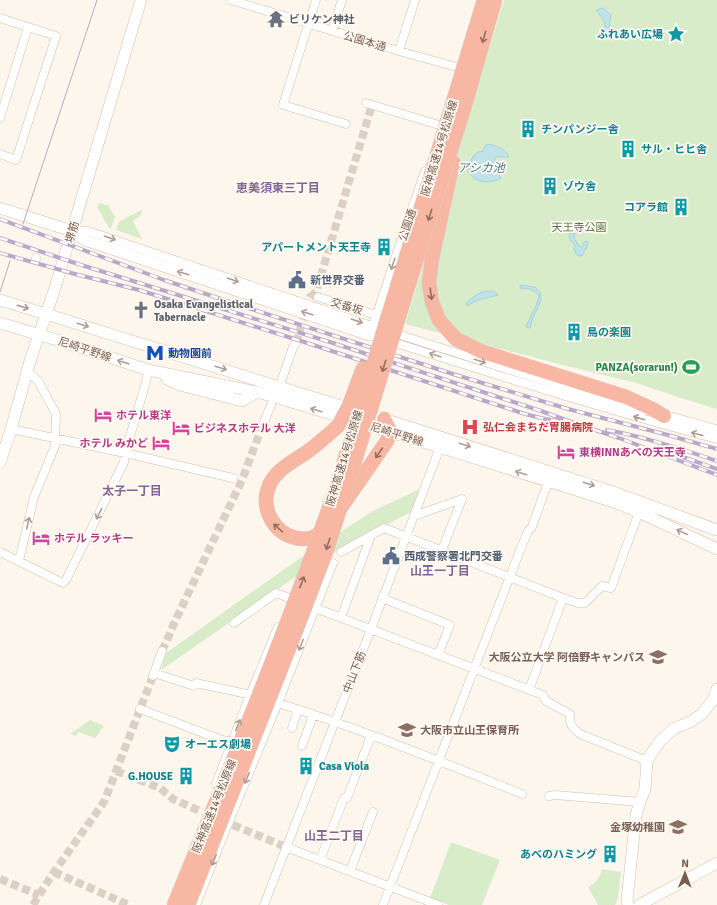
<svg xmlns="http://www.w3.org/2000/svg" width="717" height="905" viewBox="0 0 717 905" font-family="Signika,'Noto Sans JP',sans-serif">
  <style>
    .green { fill: #d8ecc9 }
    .water { fill: #bfe3e8; stroke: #a5d3da }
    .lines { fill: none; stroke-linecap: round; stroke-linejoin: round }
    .street-tunnel { stroke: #dcd0c4; stroke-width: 8; stroke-dasharray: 8 4; stroke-linecap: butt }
    .street-casing { stroke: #d1beb0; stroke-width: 9 }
    .secondary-casing { stroke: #d6c0b0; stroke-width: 12 }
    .highway-casing { stroke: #dad1cd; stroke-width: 15 }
    .street { stroke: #fff; stroke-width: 8 }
    .secondary { stroke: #fff; stroke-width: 11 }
    .highway { stroke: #f7b7a3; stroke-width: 14 }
    .tram { stroke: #b9a8c9; stroke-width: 1 }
    .rail-casing { stroke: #b9a8c9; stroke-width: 4 }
    .rail { stroke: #fffaf3; stroke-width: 2.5; stroke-dasharray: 8; stroke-linecap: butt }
    .highway-bridge-casing { stroke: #dad1cd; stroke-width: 15; stroke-linecap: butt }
    .highway-bridge { stroke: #f7b7a3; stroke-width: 14 }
    .oneway { stroke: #936e5e }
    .oneway2 { stroke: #af9d94 }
    .labels { text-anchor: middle; stroke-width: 3.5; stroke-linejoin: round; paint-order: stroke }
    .worship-label { font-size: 11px; font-weight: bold; fill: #5b616d; stroke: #fffaf3; text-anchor: start }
    .culture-label { font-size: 11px; font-weight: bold; fill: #0d838f; stroke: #fffaf3; text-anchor: start }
    .street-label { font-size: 11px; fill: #7a5c4d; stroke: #fffaf3 }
    .park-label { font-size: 11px; fill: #537a41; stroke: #fffaf3 }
    .service-label { font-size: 11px; font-weight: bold; fill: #4e5e75; stroke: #fffaf3; text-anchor: start }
    .transit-label { font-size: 11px; font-weight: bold; fill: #164399; stroke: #fffaf3; text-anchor: start }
    .leisure-label { font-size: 11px; font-weight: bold; fill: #27864d; stroke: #fffaf3; text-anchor: end }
    .hotel-label { font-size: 11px; font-weight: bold; fill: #b23c85; stroke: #fffaf3; text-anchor: start }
    .health-label { font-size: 11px; font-weight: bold; fill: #be3a42; stroke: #fffaf3; text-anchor: start }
    .education-label { font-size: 11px; font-weight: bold; fill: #785e54; stroke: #fffaf3; text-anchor: end }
    .water-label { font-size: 12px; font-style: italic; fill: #437c86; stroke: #fffaf3 }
    .neighbourhood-label { font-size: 12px; font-weight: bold; fill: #846695; stroke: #fffaf3 }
  </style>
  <rect width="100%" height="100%" fill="#fdf6ec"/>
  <path class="green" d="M504 0H717V409L681 398 636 383 563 365 405 324Z
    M99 203 108 205 115 217 111 229 109 228 97 207Z
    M143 209 140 216 133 221 142 239 116 230 119 222Z
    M420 489 411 512 346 546 291 580 161 670 166 653 306 554 373 511Z
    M90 720 104 726 95 738 78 732 76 736 70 734Z
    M451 842 500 860 482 905H449L430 898Z
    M602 869 621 872 618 899 615 905H598L588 887C597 882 599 879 602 869Z"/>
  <path class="water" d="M603 8 607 11 611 15 608 35 606 38C603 32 605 31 605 25 604 20 600 14 596 11L599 9Z
    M487 144C495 145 506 149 509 157H496C491 164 497 171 501 178 490 184 475 184 468 171 470 162 472 152 483 151L485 146Z
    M570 233 575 234 574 238 579 246 581 247 583 245 585 241 588 242 586 249 584 250V253L583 255 579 256 576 254 574 249C576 245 572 242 569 238Z
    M520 285 535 287 540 292 541 300 532 320 530 328 526 327C530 316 537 307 539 296 533 288 529 289 520 288Z
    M486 291 494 292 497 294 498 295 478 300 468 305H466V303C472 298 478 293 486 291Z"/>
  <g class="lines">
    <path class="street-tunnel" d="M296 343 310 297 316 292 371 108
      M162 651 177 617 242 480 263 424
      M116 771 160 788 173 799 200 811
      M233 825 286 847
      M54 872 129 905
      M0 879 39 895
      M33 905 39 895 54 872 104 802 153 676"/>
    <g class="street-casing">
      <path id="street" d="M231 0 399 51 453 66
        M316 0 283 105 346 124
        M0 18 56 36 16 160 0 154
        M332 31 342 0
        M399 51 415 0
        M366 103 439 125
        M0 118 28 27
        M72 231H88L378 328
        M36 259V258
        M318 297 376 315
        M391 332 620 405 645 411
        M376 337 370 335 395 259 425 171
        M389 341C498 375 606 410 717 439
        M281 382 293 347 296 343
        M263 424 271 405
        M11 429 125 453 233 478
        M414 516 462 499
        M442 550 462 499
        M0 552 63 583 66 580 124 462 125 453 146 382 148 370
        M341 552 384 528 563 598 578 603H585L602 586 611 588 639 512
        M19 561 34 497 55 446 56 414 38 381 27 371
        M382 598 450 625 438 655
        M341 618 371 535
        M234 623 276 593 543 695 546 701 570 714C569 725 572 727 580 734L647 761
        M154 673 194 686 196 683C223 689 251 694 278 703 361 729 442 762 522 794
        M153 676 162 651
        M529 690 563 598
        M140 709 222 740 232 742
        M292 728 298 709
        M302 746 313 715
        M216 784 250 695 278 627
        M549 796 555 795 640 802
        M286 847 438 905
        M320 860 344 798H347L371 736
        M350 871 373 812
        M196 905 228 824 278 703 333 563
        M264 905 371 629 442 442
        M383 905 519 553 528 531 532 527 548 482"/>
    </g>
    <g class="secondary-casing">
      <path id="secondary" d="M0 208 72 231 85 240 370 335
        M0 300 46 314 279 387 384 419 613 492 717 530
        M0 323 67 343 148 370 257 392 275 397 433 445 611 501 639 512 717 549
        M167 379 180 385 242 401 257 392
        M664 416 717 431
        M0 463 11 429 31 358 54 291 72 231 141 0
        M628 905 627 900 636 815 640 802 645 789 647 761 651 754 661 740 675 728 690 722 702 714 713 700 717 689
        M639 905 717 863"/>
    </g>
    <g class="highway-casing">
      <path id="highway" d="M453 162 432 258 429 283 432 302 439 320 456 339 480 351 626 397 652 409 664 416
        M342 506 387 441 391 432 384 419
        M326 527C323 530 318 535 314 537 309 539 302 539 296 538 273 533 260 507 269 486 275 470 294 461 307 452 318 444 328 435 338 426"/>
    </g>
    <use href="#street" class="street"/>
    <use href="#secondary" class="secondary"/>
    <use href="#highway" class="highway"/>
    <path class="tram" d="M23 224 97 0
      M0 292 10 261"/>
    <g class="rail-casing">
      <path id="rail" d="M0 219 164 280 242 306 453 374 568 409 668 435 717 449
        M0 238 78 264 333 343 541 411 577 424 619 438 717 475
        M0 253 75 274 139 290 301 341 525 414 545 419 558 421
        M607 430C645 437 681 449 717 461
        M672 453 717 469"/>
    </g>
    <use href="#rail" class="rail"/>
    <g class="highway-bridge-casing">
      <path id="highway-bridge" d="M338 426 349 406 363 368
        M174 905C231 766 288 627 337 485L484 0
        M188 905 297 628 326 552 347 487 407 290 465 105 495 0"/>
    </g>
    <use href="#highway-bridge" class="highway-bridge"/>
  </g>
  <defs><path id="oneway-shaft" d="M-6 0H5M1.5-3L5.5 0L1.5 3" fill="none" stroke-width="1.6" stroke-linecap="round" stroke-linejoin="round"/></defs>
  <g class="oneway">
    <use href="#oneway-shaft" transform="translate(484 37) rotate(106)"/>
    <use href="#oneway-shaft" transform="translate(430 215) rotate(107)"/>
    <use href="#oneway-shaft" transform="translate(431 294) rotate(83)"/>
    <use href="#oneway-shaft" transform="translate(384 366) rotate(107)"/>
    <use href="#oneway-shaft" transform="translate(379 453) rotate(124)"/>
    <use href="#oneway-shaft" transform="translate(278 528) rotate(-139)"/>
    <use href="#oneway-shaft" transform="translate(328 544) rotate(108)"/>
    <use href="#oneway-shaft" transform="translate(302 582) rotate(-69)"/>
  </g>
  <g class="oneway2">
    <use href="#oneway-shaft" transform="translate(110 238) rotate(19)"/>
    <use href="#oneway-shaft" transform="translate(393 264) rotate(108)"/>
    <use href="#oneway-shaft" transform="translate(183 273) rotate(-162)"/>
    <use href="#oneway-shaft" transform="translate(233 280) rotate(19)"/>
    <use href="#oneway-shaft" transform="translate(23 307) rotate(16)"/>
    <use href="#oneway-shaft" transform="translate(307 313) rotate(-162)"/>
    <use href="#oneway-shaft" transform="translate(357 321) rotate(19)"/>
    <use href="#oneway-shaft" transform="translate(83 325) rotate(17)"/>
    <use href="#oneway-shaft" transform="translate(435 355) rotate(-162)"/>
    <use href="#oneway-shaft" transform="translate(480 361) rotate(18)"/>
    <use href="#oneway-shaft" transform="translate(123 362) rotate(-162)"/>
    <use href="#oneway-shaft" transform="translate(221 368) rotate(17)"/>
    <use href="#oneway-shaft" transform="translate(316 410) rotate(-163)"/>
    <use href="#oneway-shaft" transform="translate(639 418) rotate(-164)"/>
    <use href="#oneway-shaft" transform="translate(697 434) rotate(-165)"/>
    <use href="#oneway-shaft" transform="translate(465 445) rotate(18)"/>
    <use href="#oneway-shaft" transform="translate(521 473) rotate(-162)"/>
    <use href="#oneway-shaft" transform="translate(589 484) rotate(18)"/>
    <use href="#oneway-shaft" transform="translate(99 514) rotate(117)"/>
    <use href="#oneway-shaft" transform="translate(28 523) rotate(-77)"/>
    <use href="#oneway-shaft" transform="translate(682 532) rotate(-155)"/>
    <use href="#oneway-shaft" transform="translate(301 645) rotate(111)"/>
    <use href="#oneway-shaft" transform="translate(238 725) rotate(-69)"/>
    <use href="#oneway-shaft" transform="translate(247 778) rotate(113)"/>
    <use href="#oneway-shaft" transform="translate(214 860) rotate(112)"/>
  </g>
  <defs>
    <g id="temple-bare" transform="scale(1.38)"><path d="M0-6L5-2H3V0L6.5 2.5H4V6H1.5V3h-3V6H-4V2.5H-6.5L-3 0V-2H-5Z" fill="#6b7280" stroke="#fffaf3" stroke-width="2.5" paint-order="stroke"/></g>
    <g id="sight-bare" transform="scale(1.38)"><path d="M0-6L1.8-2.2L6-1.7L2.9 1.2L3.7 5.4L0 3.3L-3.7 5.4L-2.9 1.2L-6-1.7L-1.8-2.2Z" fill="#0f9aa8" stroke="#fffaf3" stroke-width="2.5" paint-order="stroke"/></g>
    <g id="building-bare" transform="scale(1.38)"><path d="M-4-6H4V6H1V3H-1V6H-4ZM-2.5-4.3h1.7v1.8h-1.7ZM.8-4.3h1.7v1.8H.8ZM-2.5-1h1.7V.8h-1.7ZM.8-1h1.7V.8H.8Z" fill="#0f9aa8" stroke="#fffaf3" stroke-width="2.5" paint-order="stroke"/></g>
    <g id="civic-bare" transform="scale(1.38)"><path d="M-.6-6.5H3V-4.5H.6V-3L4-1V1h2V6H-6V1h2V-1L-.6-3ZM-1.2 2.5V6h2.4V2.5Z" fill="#5c6f8a" stroke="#fffaf3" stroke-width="2.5" paint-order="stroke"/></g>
    <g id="church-bare" transform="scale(1.38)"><path d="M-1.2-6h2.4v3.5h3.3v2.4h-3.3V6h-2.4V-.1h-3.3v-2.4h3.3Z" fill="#6b7280" stroke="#fffaf3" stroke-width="2.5" paint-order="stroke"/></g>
    <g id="metro-bare" transform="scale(1.38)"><path d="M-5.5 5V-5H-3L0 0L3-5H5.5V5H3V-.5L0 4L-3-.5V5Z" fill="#1a4fb4" stroke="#fffaf3" stroke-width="2.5" paint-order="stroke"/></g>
    <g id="stadium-bare" transform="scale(1.38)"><path d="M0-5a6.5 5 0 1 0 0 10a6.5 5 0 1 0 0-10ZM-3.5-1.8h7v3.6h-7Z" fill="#2e9e5b" stroke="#fffaf3" stroke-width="2.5" paint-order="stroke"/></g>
    <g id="hotel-bare" transform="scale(1.38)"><path d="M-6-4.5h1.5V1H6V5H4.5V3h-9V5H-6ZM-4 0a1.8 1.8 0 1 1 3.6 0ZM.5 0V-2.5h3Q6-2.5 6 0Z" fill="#d1479c" stroke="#fffaf3" stroke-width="2.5" paint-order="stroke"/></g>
    <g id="hospital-bare" transform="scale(1.38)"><path d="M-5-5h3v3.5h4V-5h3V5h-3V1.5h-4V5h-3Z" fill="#e0444e" stroke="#fffaf3" stroke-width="2.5" paint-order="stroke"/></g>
    <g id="university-bare" transform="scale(1.38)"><path d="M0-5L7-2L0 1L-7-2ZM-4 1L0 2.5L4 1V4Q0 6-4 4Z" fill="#8d6e63" stroke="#fffaf3" stroke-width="2.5" paint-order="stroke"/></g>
    <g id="school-bare" transform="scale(1.38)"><path d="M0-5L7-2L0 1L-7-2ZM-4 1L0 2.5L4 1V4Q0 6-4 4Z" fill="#8d6e63" stroke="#fffaf3" stroke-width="2.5" paint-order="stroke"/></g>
    <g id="theatre-bare" transform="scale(1.38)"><path d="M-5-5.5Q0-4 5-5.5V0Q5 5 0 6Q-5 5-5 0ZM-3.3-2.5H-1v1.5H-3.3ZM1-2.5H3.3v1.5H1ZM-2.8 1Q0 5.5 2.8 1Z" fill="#0f9aa8" stroke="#fffaf3" stroke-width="2.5" paint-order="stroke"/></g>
  </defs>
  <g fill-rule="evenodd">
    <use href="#temple-bare" x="276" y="19"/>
    <use href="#sight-bare" x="676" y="34"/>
    <use href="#building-bare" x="528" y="129"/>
    <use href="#building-bare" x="628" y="149"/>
    <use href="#building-bare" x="550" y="186"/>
    <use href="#building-bare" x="681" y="207"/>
    <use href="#building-bare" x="384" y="247"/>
    <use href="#civic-bare" x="297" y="280"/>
    <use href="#church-bare" x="141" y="310"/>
    <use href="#building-bare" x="574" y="332"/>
    <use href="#metro-bare" x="155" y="353"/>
    <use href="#stadium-bare" x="691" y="367"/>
    <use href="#hotel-bare" x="103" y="415"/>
    <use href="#hospital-bare" x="470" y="427"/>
    <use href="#hotel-bare" x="181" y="428"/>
    <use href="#hotel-bare" x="161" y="443"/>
    <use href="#hotel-bare" x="566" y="452"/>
    <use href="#hotel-bare" x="41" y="538"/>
    <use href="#civic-bare" x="391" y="556"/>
    <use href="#university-bare" x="658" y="657"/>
    <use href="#school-bare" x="407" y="730"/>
    <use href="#theatre-bare" x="172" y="744"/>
    <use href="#building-bare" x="306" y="766"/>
    <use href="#building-bare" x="186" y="776"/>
    <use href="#school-bare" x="678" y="827"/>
    <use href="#building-bare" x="610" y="854"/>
  </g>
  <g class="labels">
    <g class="worship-label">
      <text x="289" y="23">ビリケン神社</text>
      <text x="154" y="308">Osaka Evangelistical<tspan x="154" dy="13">Tabernacle</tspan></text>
    </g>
    <g class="culture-label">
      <text x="663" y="38" text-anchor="end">ふれあい広場</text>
      <text x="541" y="133">チンパンジー舎</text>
      <text x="641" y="153">サル・ヒヒ舎</text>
      <text x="563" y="190">ゾウ舎</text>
      <text x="668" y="211" text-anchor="end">コアラ館</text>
      <text x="371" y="251" text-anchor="end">アパートメント天王寺</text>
      <text x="587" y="336">鳥の楽園</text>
      <text x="185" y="748">オーエス劇場</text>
      <text x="319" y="770">Casa Viola</text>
      <text x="173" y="780" text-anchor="end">G.HOUSE</text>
      <text x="597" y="858" text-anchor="end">あべのハミング</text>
    </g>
    <g class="street-label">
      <text transform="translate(365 41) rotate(17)" y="4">公園本通</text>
      <text transform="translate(439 148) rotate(-73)" y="4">阪神高速14号松原線</text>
      <text transform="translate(407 225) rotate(-71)" y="4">公園通</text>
      <text transform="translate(72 232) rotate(-74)" y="4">堺筋</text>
      <text transform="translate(347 306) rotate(17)" y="4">交番坂</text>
      <text transform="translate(85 349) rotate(18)" y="4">尼崎平野線</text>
      <text transform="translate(397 434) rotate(17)" y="4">尼崎平野線</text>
      <text transform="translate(344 458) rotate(-73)" y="4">阪神高速14号松原線</text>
      <text transform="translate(354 672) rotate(-69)" y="4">中山下筋</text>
      <text transform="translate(214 806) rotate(-68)" y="4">阪神高速14号松原線</text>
    </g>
    <g class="park-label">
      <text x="579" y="231">天王寺公園</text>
    </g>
    <g class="service-label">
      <text x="310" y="284">新世界交番</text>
      <text x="404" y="560">西成警察署北門交番</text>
    </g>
    <g class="transit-label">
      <text x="168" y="357">動物園前</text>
    </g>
    <g class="leisure-label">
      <text x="678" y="371">PANZA(sorarun!)</text>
    </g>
    <g class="hotel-label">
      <text x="116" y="419">ホテル東洋</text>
      <text x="194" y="432">ビジネスホテル 大洋</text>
      <text x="148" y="447" text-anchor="end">ホテル みかど</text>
      <text x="579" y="456">東横INNあべの天王寺</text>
      <text x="54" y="542">ホテル ラッキー</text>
    </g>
    <g class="health-label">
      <text x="483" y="431">弘仁会まちだ胃腸病院</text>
    </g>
    <g class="education-label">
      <text x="645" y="661">大阪公立大学 阿倍野キャンパス</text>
      <text x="420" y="734" text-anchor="start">大阪市立山王保育所</text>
      <text x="665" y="831">金塚幼稚園</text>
    </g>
    <g class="water-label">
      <text x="481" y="172">アシカ池</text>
    </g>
    <g class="neighbourhood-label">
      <text x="278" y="192">恵美須東三丁目</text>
      <text x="132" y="495">太子一丁目</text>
      <text x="440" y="575">山王一丁目</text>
      <text x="334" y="840">山王二丁目</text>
    </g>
  </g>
  <g transform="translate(685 873) rotate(1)" stroke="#fffaf3" stroke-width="3" paint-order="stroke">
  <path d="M0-3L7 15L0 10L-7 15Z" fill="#7a5c4d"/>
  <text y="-6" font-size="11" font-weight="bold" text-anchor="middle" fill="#7a5c4d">N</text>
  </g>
</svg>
